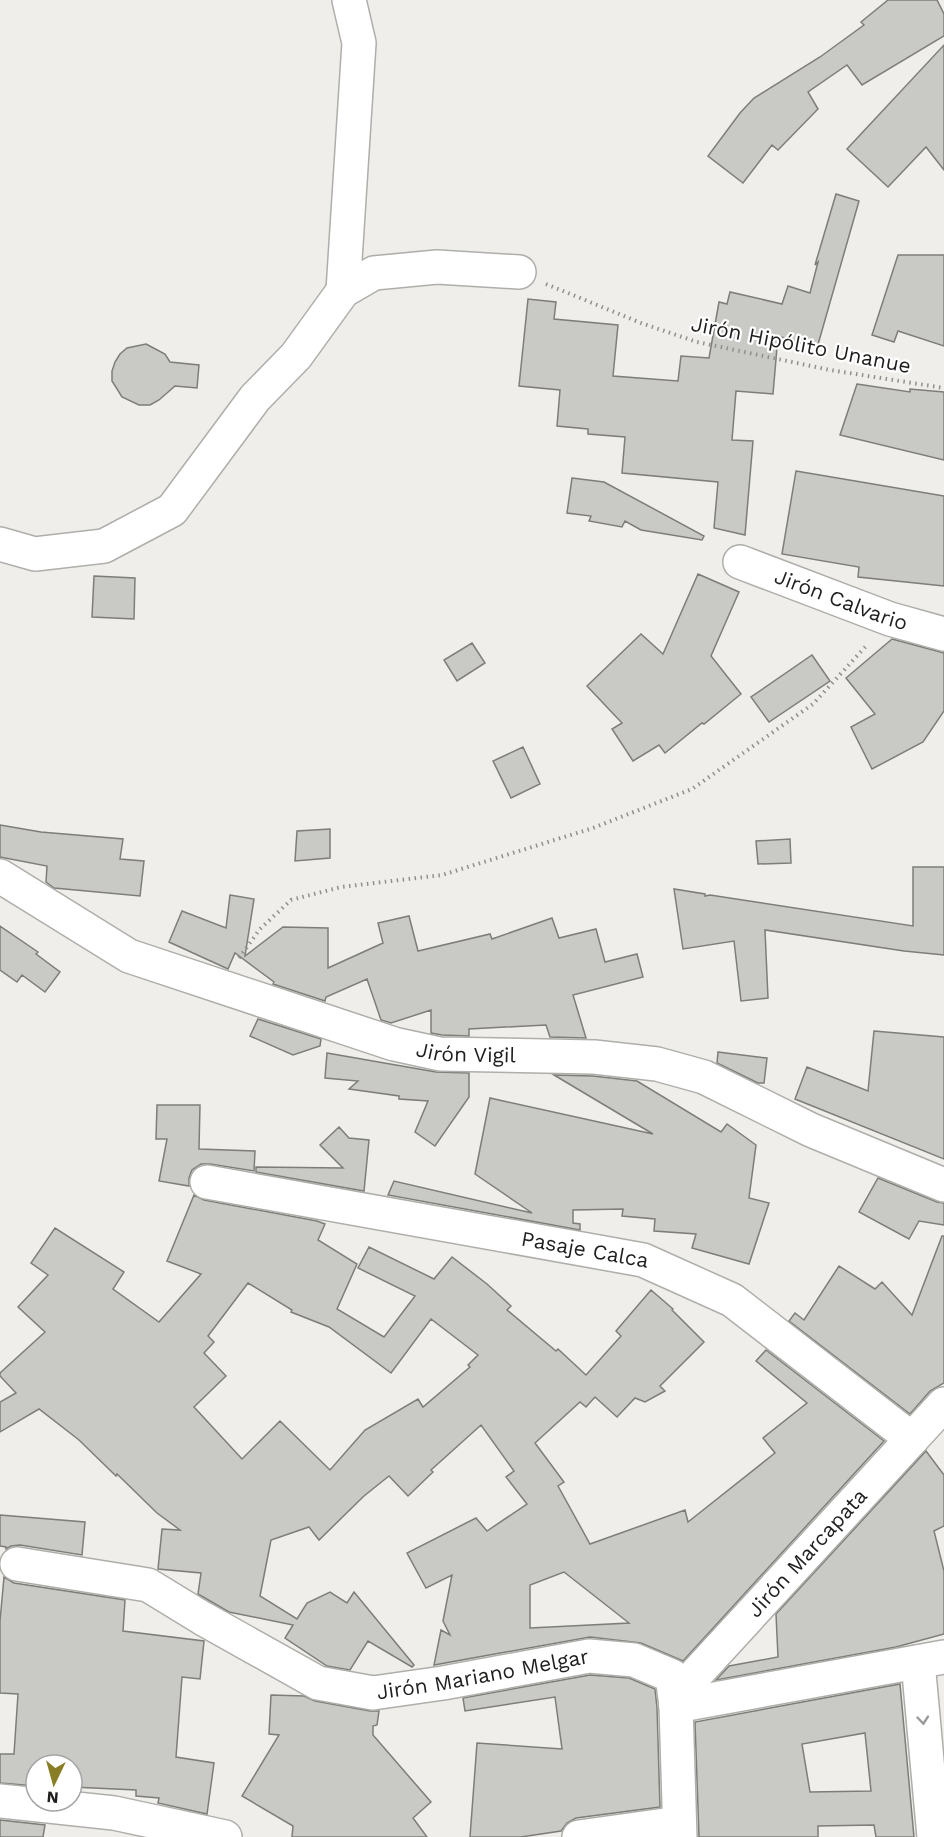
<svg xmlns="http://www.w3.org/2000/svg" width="944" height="1837" viewBox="0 0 944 1837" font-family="'Work Sans',sans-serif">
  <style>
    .building { fill: #c9c9c5; stroke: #7e7d79; stroke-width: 1.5; fill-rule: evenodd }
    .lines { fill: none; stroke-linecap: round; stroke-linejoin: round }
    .minor-casing { stroke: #afaeaa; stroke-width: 36 }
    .path { stroke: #91908d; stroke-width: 4; stroke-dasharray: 1.5 4.5; stroke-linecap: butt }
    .minor { stroke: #fff; stroke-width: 33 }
    .oneway { stroke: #9a9a99 }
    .labels { text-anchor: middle; stroke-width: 4.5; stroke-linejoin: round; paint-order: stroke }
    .street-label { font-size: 21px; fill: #1f1e1d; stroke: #fff }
  </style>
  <rect width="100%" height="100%" fill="#efeeea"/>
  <path class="building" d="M888 0H937L944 14V36L862 85 847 65 808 92 818 109 778 150 772 145 743 183 708 156 740 113 754 98 820 57 864 25 861 22Z
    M944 45V170L926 147 888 187 847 149Z
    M836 194 859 201 817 348 778 336 773 394 736 391 732 440 753 441 745 535 714 528 718 482 622 473 625 437 588 434V429L557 426 560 390 519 386 528 299 556 302 554 319 618 325 613 376 678 381 681 356 709 358 719 302 727 304 730 292 782 304 788 286 810 293 818 262 815 265Z
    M898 255H944V346L898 331 894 342 872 335Z
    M146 344 165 354 170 362 199 365 197 388 175 386 159 400 150 405H139L122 397 112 381V371L115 362 120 354 127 348Z
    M857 384 910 392V389L944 392V460L840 435Z
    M796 471 944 496V586L858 577 859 567 782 554Z
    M572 478 604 482 704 536 702 540 641 530 625 521 622 527 589 521 591 516 567 513Z
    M698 574 739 592 711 656 741 694 704 724 702 723 665 753 659 745 633 761 612 729 622 723 587 686 641 634 663 654Z
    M94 576 135 578 134 619 92 617Z
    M892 639 944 653V711L923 742 872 769 851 727 875 714 846 678Z
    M472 643 485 663 457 681 444 660Z
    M812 655 830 681 769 722 751 697Z
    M523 747 540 784 511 798 493 761Z
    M0 825 41 832 123 839 120 859 144 861 140 896 54 888 46 882 47 866 0 857Z
    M330 829V858L295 861 297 831Z
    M790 839 791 863 758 864 756 841Z
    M913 867H944V955L904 951 765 930 768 998 741 1001 734 941 683 949 674 889 705 894V896L710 895 913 926Z
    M230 895 254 899 245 956 283 927 328 928V968L383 943 378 923 409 916 418 951 490 934 492 939 552 918 559 938 596 929 605 962 637 954 643 977 573 995 586 1038 550 1037 546 1025 469 1029V1036L442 1035 431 1033V1010L391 1023 381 1020 367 979 326 997 325 1001 273 984 274 982 235 953 228 969 169 942 182 911 226 928Z
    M0 926 38 952 36 954 60 972 45 992 22 975 17 982 0 970Z
    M258 1019 321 1039 320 1046 293 1055 250 1036Z
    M874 1031 944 1037V1159L795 1099 807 1067 868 1091Z
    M718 1052 767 1058 764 1083H758L717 1063Z
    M327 1053 436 1072 469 1073V1097L435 1146 415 1132 428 1101 399 1099V1096L349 1089 358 1081 325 1078Z
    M554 1075 593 1076 637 1081 721 1132 727 1124 756 1145 749 1198 769 1203 749 1264 692 1248 696 1234 654 1231 655 1219 622 1216 623 1209 573 1210V1223L580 1224V1230L388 1195 394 1181 532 1213 475 1174 490 1098 653 1134Z
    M157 1105H200L199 1149 255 1151 254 1171 210 1164H201L192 1170 189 1178V1186L159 1181 167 1139H156Z
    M339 1127 349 1138 369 1140 364 1191 256 1172V1167L343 1168 320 1145Z
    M878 1178 937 1202 944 1203V1225L919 1221 909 1239 859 1212Z
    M194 1195 204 1200 317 1221 325 1224 318 1240 357 1264 337 1309 384 1337 415 1296 358 1268 369 1247 434 1279 452 1257 487 1284 511 1306 507 1310 556 1351 558 1349 586 1375 621 1336 616 1331 651 1290 673 1309 672 1310 704 1342 660 1386 665 1391 645 1402 635 1398 617 1417 595 1397 586 1407 580 1402 535 1443 564 1482 558 1486 590 1544 685 1510 688 1522 775 1453 763 1438 807 1403 756 1361 766 1350 884 1441 683 1661 641 1643 590 1637 434 1665 441 1630 450 1635 443 1621 452 1575 426 1588 407 1553 476 1518 487 1531 527 1504 506 1477 514 1471 481 1425 431 1470 433 1472 408 1496 389 1476 364 1496 319 1540 309 1527 271 1540 260 1596 297 1619 307 1603 330 1592 347 1603 354 1592 414 1665 412 1667 368 1641 350 1670 327 1666 285 1638 293 1625 229 1612 198 1594 201 1573 158 1569 162 1529 180 1530 157 1513 117 1474 116 1476 79 1440 39 1409 0 1432V1402L16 1393 0 1376V1373L45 1332 18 1307 48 1275 31 1263 55 1228 124 1272 113 1289 159 1322 201 1274 167 1261ZM248 1283 292 1310 291 1312 329 1327 391 1373 431 1319 478 1355 468 1365 470 1367 423 1407 418 1399 365 1430 330 1470 280 1421 242 1459 194 1407 226 1376 204 1353 214 1342 208 1336ZM564 1572 629 1623 530 1628V1585Z
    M942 1236H944V1383L930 1391 910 1414 789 1321 795 1313 804 1320 839 1266 875 1289 882 1282 912 1315Z
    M926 1451 944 1475V1526L934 1531 944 1571V1634L896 1647 716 1680 729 1666 778 1657 776 1614Z
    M0 1515 85 1522 82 1555 20 1545 11 1546 6 1549V1547L0 1546Z
    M4 1577 14 1583 125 1600 123 1631 204 1641 200 1679 182 1677 176 1757 214 1763 207 1814 158 1803 159 1798 136 1796V1790L72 1787V1765H36V1786L0 1783V1754H14L18 1694 0 1693V1621Z
    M590 1675 629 1678 655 1689 657 1708 660 1807 576 1818 567 1823 561 1831 521 1837H470L477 1743 562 1749 555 1697 465 1711 463 1698Z
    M900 1684 914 1837H876L874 1825 818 1826V1837H699L695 1722ZM865 1733 871 1791 810 1792 802 1744Z
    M271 1695 304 1696 315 1701 370 1711H379L377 1725 373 1726V1735L431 1802 413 1818 427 1837H292L293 1826 242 1796 279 1735 269 1734Z
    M0 1820 45 1825 43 1837H0Z"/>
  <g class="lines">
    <g class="minor-casing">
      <g id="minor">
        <path d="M343 291 359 43 349 0"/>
        <path d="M0 544 35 554 104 546 172 510 255 398 296 356 343 291 374 273 437 267 519 272"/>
        <path id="s1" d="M740 562 890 619 944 634"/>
        <path id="s2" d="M0 876 129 956 394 1044 440 1054 594 1057 657 1064 704 1077 811 1130 944 1185"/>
        <path id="s3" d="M207 1182 643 1260 732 1300 912 1439"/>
        <path id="s4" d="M17 1564 148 1585 202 1618 318 1683 373 1693 443 1683 589 1656 634 1660 672 1676 676 1706 680 1837"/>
        <path d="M918 1662 934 1837"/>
        <path id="s5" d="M676 1706 697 1673 944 1404"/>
        <path d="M676 1706 944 1657"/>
        <path d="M0 1801 114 1813 225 1837"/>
        <path d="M579 1837 679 1823"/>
      </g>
    </g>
    <path class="path" d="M546 284 641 323 697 342 830 370 944 388
      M239 958 260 929 291 900 341 887 442 875 593 828 692 789 813 704 867 645"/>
    <use href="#minor" class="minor"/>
  </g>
  <defs><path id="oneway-chevron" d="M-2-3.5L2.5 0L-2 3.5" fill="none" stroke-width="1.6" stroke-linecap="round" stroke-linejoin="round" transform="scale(1.5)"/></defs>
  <use class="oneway" href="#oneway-chevron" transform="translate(923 1720) rotate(85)"/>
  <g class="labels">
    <g class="street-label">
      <text transform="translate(801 345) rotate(11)" y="7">Jirón Hipólito Unanue</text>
      <text dy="7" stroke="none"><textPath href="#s1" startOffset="108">Jirón Calvario</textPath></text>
      <text dy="7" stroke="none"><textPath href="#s2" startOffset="504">Jirón Vigil</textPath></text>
      <text dy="7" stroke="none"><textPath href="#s3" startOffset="384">Pasaje Calca</textPath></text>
      <text dy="7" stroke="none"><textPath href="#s5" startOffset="202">Jirón Marcapata</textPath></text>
      <text dy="7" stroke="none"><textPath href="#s4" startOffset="496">Jirón Mariano Melgar</textPath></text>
    </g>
  </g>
  <g transform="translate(54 1783) rotate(185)"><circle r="28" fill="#ffffff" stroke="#a5a5a5" stroke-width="1.5"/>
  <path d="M0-4.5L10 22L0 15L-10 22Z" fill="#897e25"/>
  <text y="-9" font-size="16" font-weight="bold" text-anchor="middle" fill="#1f1e1d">N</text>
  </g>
</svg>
